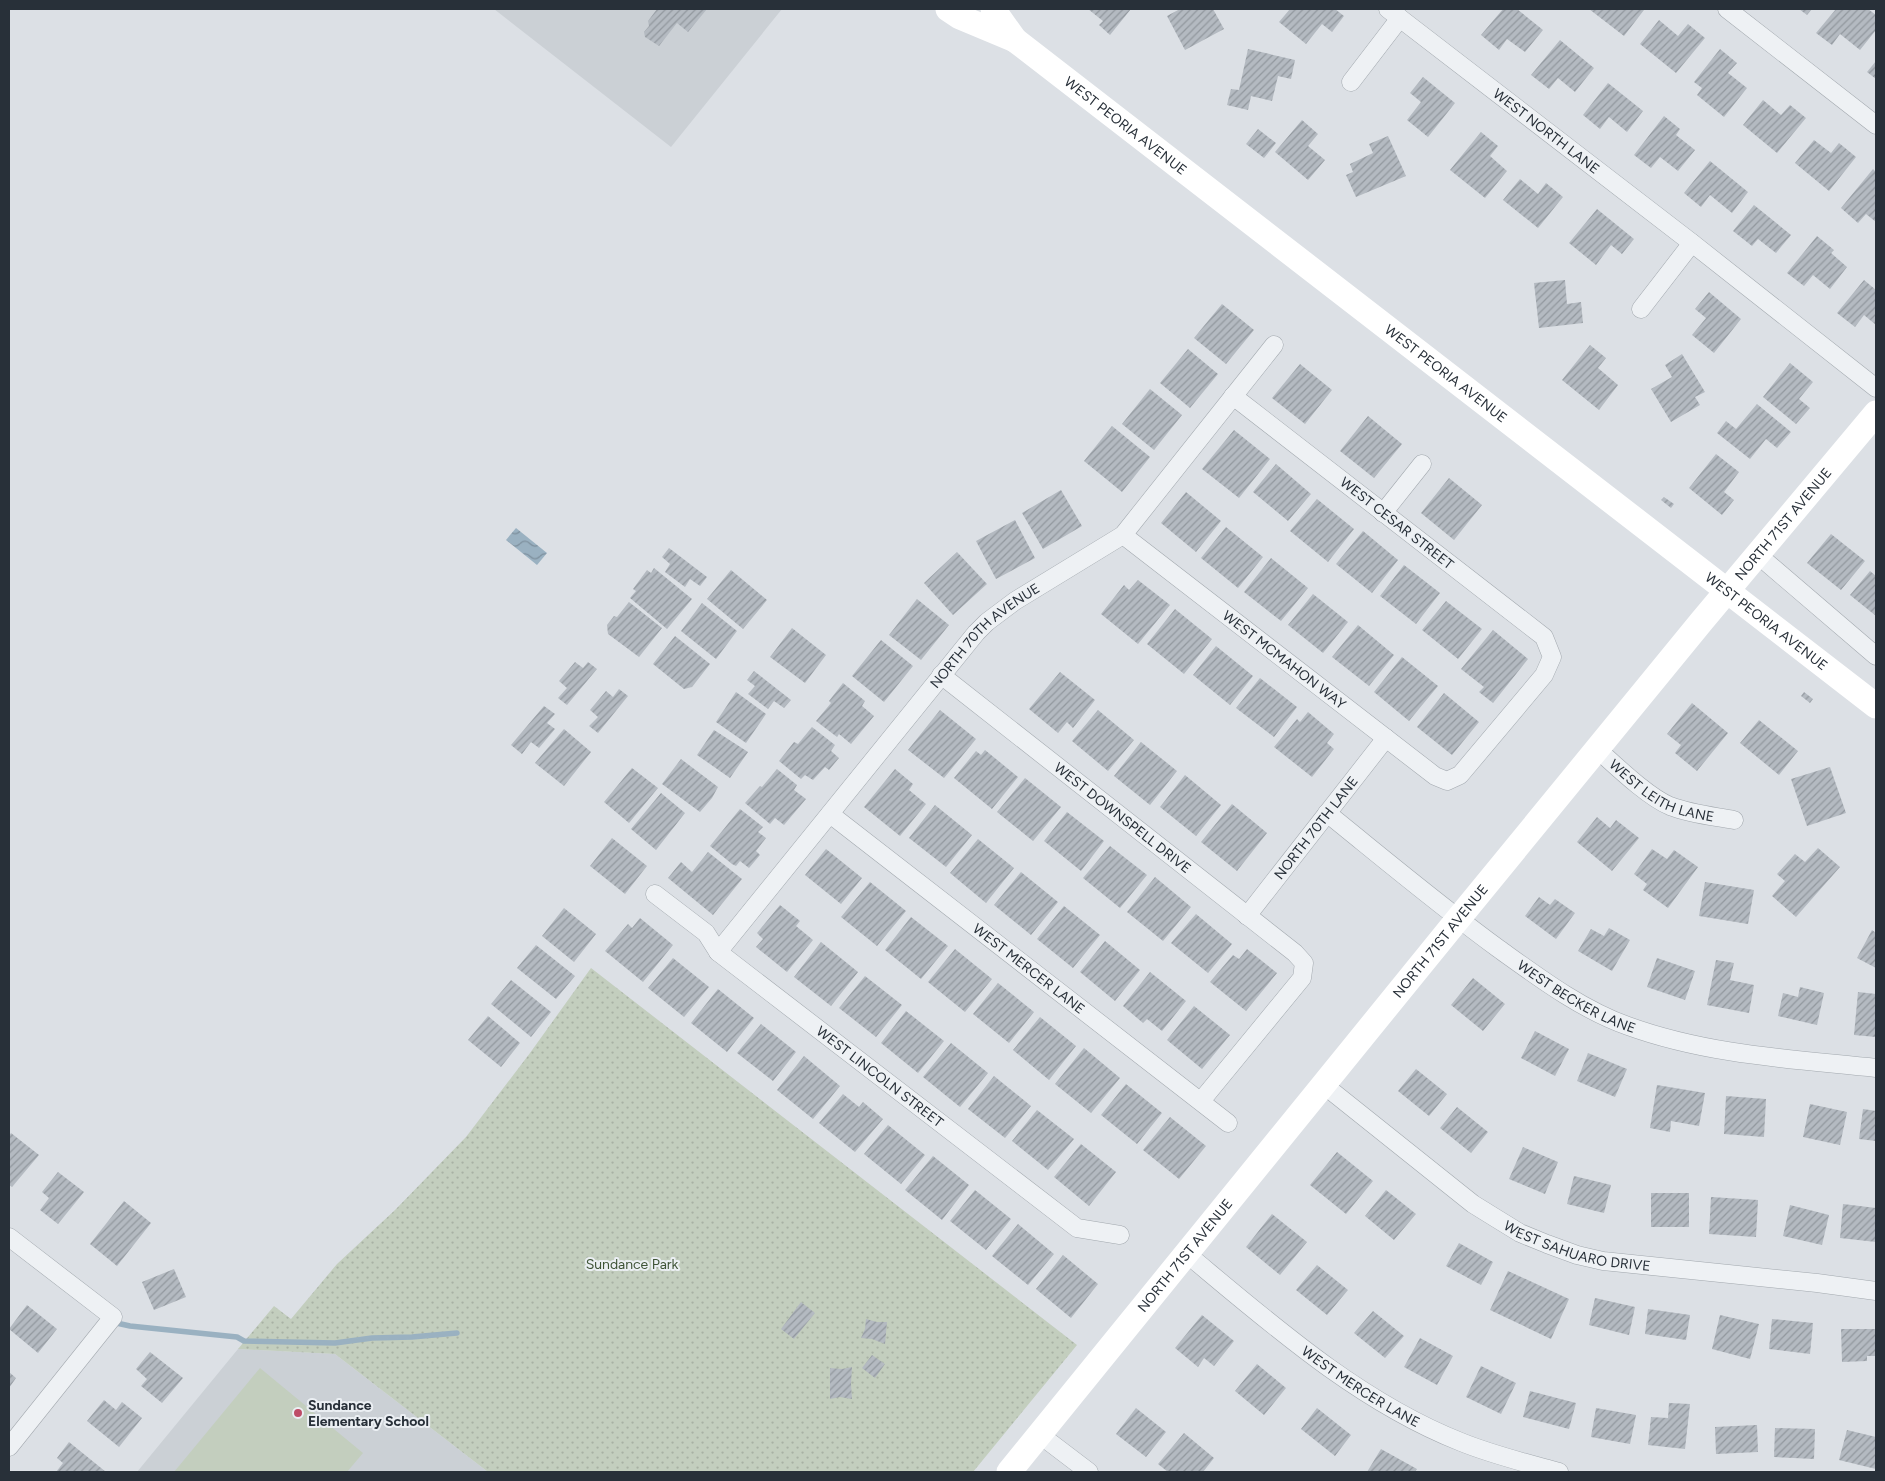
<svg xmlns="http://www.w3.org/2000/svg" width="1885" height="1481" viewBox="0 0 1885 1481" font-family="Figtree,sans-serif">
  <style>
    .built { fill: #cbd0d5 }
    .green { fill: url(#green-dots) }
    .pitch { fill: #c3cebe }
    .water { fill: url(#water-waves) }
    .lines { fill: none; stroke-linecap: round; stroke-linejoin: round }
    .stream { stroke: #9ab1c1; stroke-width: 5.5 }
    .building { fill: url(#building-hatch) }
    .street-casing { stroke: #a2a8ae; stroke-width: 19 }
    .street { stroke: #eef1f4; stroke-width: 18 }
    .secondary { stroke: #fff; stroke-width: 25 }
    .poi-dot { fill: #be4d67; stroke: #ebeff3; stroke-width: 2 }
    .labels { text-anchor: middle; stroke-width: 4; stroke-linejoin: round; paint-order: stroke }
    .street-label { font-size: 14px; fill: #283039; stroke: #ebeff3 }
    .park-label { font-size: 14px; fill: #3e5336; stroke: #ebeff3 }
    .poi-label { font-size: 14px; font-weight: bold; fill: #283039; stroke: #ebeff3; text-anchor: start }
  </style>
  <defs>
    <pattern id="green-dots" width="8" height="8" patternUnits="userSpaceOnUse" patternTransform="scale(1.25)"><rect width="8" height="8" fill="#c3cebe"/><path d="M2 2h.1M6 6h.1" fill="none" stroke="#a8b1a4" stroke-width="1.8" stroke-linecap="round"/></pattern>
    <pattern id="water-waves" width="16" height="10" patternUnits="userSpaceOnUse" patternTransform="scale(1.25)"><rect width="16" height="10" fill="#9ab1c1"/><path d="M0 5q4-4 8 0t8 0" fill="none" stroke="#7e909e"/></pattern>
    <pattern id="building-hatch" width="6" height="6" patternUnits="userSpaceOnUse" patternTransform="scale(1.25)"><rect width="6" height="6" fill="#b4bac1"/><path d="M-1 1l2-2M0 6l6-6M5 7l2-2" fill="none" stroke="#92989e"/></pattern>
  </defs>
  <rect width="100%" height="100%" fill="#dce0e5"/>
  <path class="built" d="M494 9H782L671 147Z
    M238 1349 335 1354 488 1472H137Z"/>
  <path class="green" d="M591 968 1077 1345 973 1472H488L335 1354 238 1349 274 1306 291 1319 337 1264 395 1210 466 1137 530 1053Z"/>
  <path class="pitch" d="M260 1368 363 1453 347 1472H174Z"/>
  <path class="water" d="M516 528 547 553 537 565 506 540Z"/>
  <g class="lines">
    <path class="stream" d="M112 1322 130 1326 237 1337 244 1341 335 1343 372 1338 412 1337 457 1333"/>
  </g>
  <path class="building" d="M657 9H707L688 32 677 23 659 46 645 37 644 32 649 26 648 21Z
    M1088 9H1131L1110 35 1099 25 1103 21Z
    M1180 9H1213L1224 29 1185 50 1167 16Z
    M1290 9H1335L1344 16 1332 32 1322 24 1306 44 1279 22Z
    M1503 9H1517L1543 30 1525 52 1507 39 1499 50 1481 35Z
    M1589 9H1643L1644 10 1624 36Z
    M1799 9H1812L1807 15Z
    M1836 9H1868L1876 15V30L1860 50 1840 34 1832 45 1816 33Z
    M1659 20 1678 36 1688 24 1705 38 1676 73 1640 44Z
    M1560 40 1594 68 1575 92 1558 78 1549 89 1531 75Z
    M1248 49 1295 60 1291 79 1278 76 1272 101 1251 96 1248 110 1227 105 1231 89 1239 90Z
    M1720 49 1737 63 1728 73 1747 88 1724 117 1697 95 1702 88 1694 82Z
    M1876 61V79L1867 72Z
    M1423 77 1455 103 1428 137 1407 120 1421 102 1410 93Z
    M1608 83 1643 111 1627 132 1609 117 1600 129 1583 115Z
    M1763 100 1781 115 1790 105 1806 118 1777 153 1743 125Z
    M1664 116 1680 129 1676 135 1695 150 1678 171 1660 157 1651 168 1634 155Z
    M1302 120 1318 134 1308 146 1325 160 1308 180 1275 152Z
    M1258 129 1276 143 1264 158 1246 144Z
    M1481 132 1498 146 1490 156 1507 171 1485 198 1450 170Z
    M1388 136 1406 176 1356 197 1346 175 1353 172 1350 164 1373 153 1369 144Z
    M1814 140 1831 153 1839 143 1856 157 1829 191 1795 163Z
    M1710 161 1748 192 1732 213 1710 195 1701 207 1684 193Z
    M1873 169 1876 172V222L1866 214 1858 223 1841 208Z
    M1520 179 1538 194 1546 183 1563 197 1538 228 1503 200Z
    M1754 205 1791 235 1776 253 1758 239 1752 246 1733 231Z
    M1597 209 1634 239 1622 254 1611 245 1596 265 1569 243Z
    M1817 236 1834 250 1831 253 1847 267 1830 289 1813 275 1804 286 1787 273Z
    M1565 280 1567 304 1581 302 1583 323 1539 328 1534 283Z
    M1864 280 1876 290V325L1864 315 1855 327 1837 313Z
    M1709 292 1741 319 1714 353 1692 335 1706 318 1695 309Z
    M1222 304 1254 330 1226 364 1194 338Z
    M1590 345 1606 358 1598 368 1618 385 1599 410 1562 380Z
    M1188 349 1218 374 1190 408 1160 383Z
    M1682 354 1705 392 1695 397 1700 405 1671 422 1651 389 1672 377 1665 365Z
    M1790 363 1813 382 1799 399 1810 408 1796 424 1763 397Z
    M1300 364 1332 390 1305 424 1272 398Z
    M1150 389 1182 415 1154 450 1122 424Z
    M1757 404 1791 432 1777 448 1766 439 1750 459 1717 433 1726 421 1736 429Z
    M1368 416 1402 444 1374 478 1340 451Z
    M1112 426 1150 457 1122 492 1084 461Z
    M1234 430 1270 459 1239 498 1202 469Z
    M1716 454 1739 472 1724 492 1734 500 1722 515 1689 488Z
    M1276 464 1311 494 1288 521 1253 492Z
    M1449 478 1482 505 1454 540 1421 513Z
    M1061 490 1082 526 1043 549 1022 513Z
    M1186 492 1221 521 1196 552 1161 523Z
    M1664 497 1674 504 1671 508 1661 500Z
    M1317 499 1354 529 1328 562 1290 531Z
    M1015 520 1035 558 996 579 976 541Z
    M1226 527 1263 557 1238 588 1201 558Z
    M1363 531 1398 560 1372 593 1336 564Z
    M1831 534 1865 561 1841 590 1807 563Z
    M669 548 707 577 700 586 690 579 685 587 665 572 670 564 662 557Z
    M957 552 987 584 953 615 924 583Z
    M1271 558 1308 588 1281 621 1244 592Z
    M1404 565 1440 593 1416 624 1380 596Z
    M654 568 692 599 667 629 630 598 636 591 633 589 647 570 651 573Z
    M731 570 767 600 743 629 707 599Z
    M1870 571 1876 576V616L1850 595Z
    M1138 580 1170 605 1138 644 1101 614 1124 585 1129 590Z
    M1313 594 1348 622 1323 653 1288 625Z
    M917 599 949 625 921 660 889 635Z
    M1446 601 1482 629 1458 659 1422 630Z
    M629 602 662 628 639 657 608 634 607 625 614 616 617 617Z
    M702 603 737 631 716 659 681 631Z
    M1175 609 1212 639 1184 674 1147 644Z
    M1358 625 1394 655 1369 686 1332 657Z
    M792 628 826 655 805 683 770 657Z
    M1493 630 1528 659 1493 703 1479 692 1484 687 1461 669Z
    M675 636 710 664 692 687 684 689 653 664Z
    M881 640 913 666 884 702 852 676Z
    M1216 646 1253 676 1230 705 1193 675Z
    M1402 657 1438 686 1409 721 1374 692Z
    M575 662 583 668 588 662 597 669 567 705 558 698 567 688 559 681Z
    M754 671 791 700 784 708 774 701 768 709 748 694 755 686 747 680Z
    M1060 672 1095 700 1073 728 1067 722 1058 733 1029 709Z
    M1260 678 1297 707 1274 737 1236 708Z
    M843 683 865 701 862 706 874 716 851 744 839 734 837 737 816 721 831 703 829 701Z
    M619 689 628 696 598 733 589 726 598 717 590 710 606 691 613 697Z
    M736 692 766 714 746 743 716 722Z
    M1804 692 1813 699 1810 703 1801 696Z
    M1444 693 1479 722 1452 755 1417 727Z
    M1692 703 1728 733 1697 771 1675 753 1681 745 1667 734Z
    M544 706 555 714 547 723 555 729 539 748 531 742 522 754 511 745Z
    M940 710 976 739 944 778 908 750Z
    M1098 710 1134 740 1108 771 1072 741Z
    M1308 712 1334 734 1327 743 1334 749 1312 777 1274 747 1297 719 1300 722Z
    M1759 720 1798 751 1779 775 1740 743Z
    M812 727 835 745 831 751 839 758 829 770 825 767 813 780 805 775 801 779 779 761 794 742 798 744Z
    M564 729 591 752 564 786 535 763Z
    M714 730 748 752 730 778 697 755Z
    M1141 742 1177 771 1150 805 1114 776Z
    M985 750 1018 777 992 809 954 778 976 751 981 755Z
    M681 759 718 787 712 798 700 812 662 784Z
    M1830 767 1846 813 1807 826 1791 779Z
    M632 768 658 788 629 823 604 802Z
    M777 769 797 785 794 790 806 799 784 825 775 818 770 824 745 803 760 786 762 787Z
    M895 769 913 784 909 790 926 804 900 836 864 807Z
    M1185 775 1221 805 1196 836 1160 807Z
    M1025 778 1061 807 1033 841 997 812Z
    M661 793 685 813 656 850 631 829Z
    M1232 804 1267 833 1237 871 1201 842Z
    M935 805 972 835 946 867 909 838Z
    M740 809 763 827 758 832 766 838 756 851 760 855 749 868 740 861 736 866 732 864 710 846Z
    M1067 812 1104 841 1081 871 1044 841Z
    M1597 817 1610 828 1616 820 1639 838 1612 871 1577 842Z
    M612 838 647 866 625 894 590 866Z
    M978 839 1014 868 986 903 950 873Z
    M1110 846 1147 875 1120 908 1083 878Z
    M1818 848 1840 867 1796 917 1772 896 1785 881 1777 874 1795 854 1805 862Z
    M826 849 862 878 841 904 805 875Z
    M1652 849 1667 859 1674 850 1698 867 1668 908 1643 890 1647 884 1634 874Z
    M708 852 742 879 713 915 668 878 681 862 692 872Z
    M1021 872 1058 902 1031 935 994 905Z
    M1155 877 1191 907 1163 941 1127 912Z
    M870 882 906 911 877 946 841 917Z
    M1705 882 1754 890 1748 924 1699 916Z
    M1539 897 1550 905 1555 899 1575 913 1556 939 1525 916Z
    M780 905 800 921 796 926 813 940 787 972 756 947 763 939 757 933Z
    M1064 906 1100 935 1073 968 1037 939Z
    M564 908 596 934 574 962 542 936Z
    M1196 914 1232 944 1208 973 1171 943Z
    M911 917 948 946 921 979 885 950Z
    M640 918 673 945 643 982 605 951 628 924 632 928Z
    M1609 928 1630 940 1612 971 1578 951 1591 929 1604 936Z
    M1872 930 1876 933V968L1857 958Z
    M1105 941 1140 970 1115 1001 1080 972Z
    M821 942 858 972 831 1006 794 977Z
    M536 945 575 976 556 999 517 968Z
    M955 949 992 979 965 1012 928 982Z
    M1247 949 1277 973 1246 1011 1210 982 1233 955 1239 959Z
    M673 958 709 987 684 1017 648 988Z
    M1657 958 1695 971 1685 1000 1647 987Z
    M1716 960 1734 963 1730 980 1754 985 1749 1013 1707 1005Z
    M1150 972 1186 1001 1162 1031 1147 1019 1143 1023 1123 1006Z
    M865 976 902 1005 876 1037 839 1008Z
    M1473 978 1505 1004 1483 1031 1451 1005Z
    M511 980 551 1012 531 1037 491 1004Z
    M998 983 1034 1012 1009 1043 973 1014Z
    M1800 987 1824 993 1817 1025 1778 1016 1783 993 1798 997Z
    M718 989 754 1018 727 1052 691 1023Z
    M1858 992 1876 994V1037L1854 1035Z
    M1194 1006 1230 1035 1202 1069 1167 1040Z
    M906 1011 944 1041 918 1073 881 1043Z
    M488 1016 520 1043 501 1067 468 1040Z
    M1040 1017 1076 1046 1049 1080 1013 1050Z
    M761 1024 796 1052 773 1081 737 1053Z
    M1535 1031 1569 1049 1555 1076 1521 1058Z
    M951 1043 988 1073 960 1107 923 1077Z
    M1084 1048 1120 1078 1091 1113 1055 1084Z
    M1588 1053 1627 1069 1615 1097 1577 1081Z
    M804 1056 840 1086 813 1119 777 1090Z
    M1416 1069 1447 1094 1429 1116 1398 1091Z
    M994 1076 1031 1106 1005 1138 968 1109Z
    M1126 1084 1162 1113 1137 1144 1101 1115Z
    M1657 1085 1705 1093 1699 1126 1671 1121 1670 1132 1650 1128Z
    M843 1094 859 1107 863 1102 883 1119 855 1152 819 1123Z
    M1726 1096 1766 1099 1764 1137 1724 1134Z
    M1810 1104 1847 1112 1840 1145 1803 1137Z
    M1457 1107 1488 1132 1471 1153 1440 1128Z
    M1863 1109 1876 1111V1141L1859 1139Z
    M1037 1110 1074 1139 1048 1170 1012 1141Z
    M1170 1117 1206 1146 1179 1179 1143 1150Z
    M888 1125 925 1155 901 1184 864 1154Z
    M11 1133 39 1155 12 1187 9 1185V1136Z
    M1081 1144 1116 1172 1089 1206 1054 1177Z
    M1523 1147 1558 1162 1545 1194 1509 1179Z
    M1337 1152 1373 1181 1346 1214 1310 1185Z
    M933 1156 969 1185 942 1220 905 1190Z
    M58 1172 84 1192 58 1224 40 1210 49 1198 42 1192Z
    M1574 1176 1611 1185 1604 1213 1567 1204Z
    M975 1190 1011 1219 986 1250 950 1221Z
    M1386 1190 1416 1214 1394 1240 1365 1216Z
    M1651 1193H1689V1227H1651Z
    M1711 1197 1758 1200 1756 1237 1709 1234Z
    M124 1201 151 1223 117 1266 90 1244Z
    M1843 1204 1876 1208V1242L1840 1238Z
    M1790 1205 1829 1215 1822 1245 1783 1236Z
    M1272 1214 1307 1242 1280 1275 1246 1247Z
    M1018 1224 1054 1254 1028 1285 992 1256Z
    M1459 1243 1493 1262 1481 1285 1446 1266Z
    M1063 1255 1098 1284 1071 1318 1036 1289Z
    M1317 1265 1348 1290 1327 1315 1296 1290Z
    M174 1269 186 1297 154 1310 142 1282Z
    M1508 1271 1569 1299 1551 1339 1490 1310Z
    M1595 1298 1635 1307 1629 1335 1589 1325Z
    M801 1302 815 1313 794 1339 781 1329Z
    M27 1305 57 1329 38 1353 9 1329Z
    M1648 1309 1690 1315 1686 1340 1645 1334Z
    M1373 1311 1404 1336 1385 1358 1354 1333Z
    M1202 1315 1234 1341 1214 1366 1204 1358 1198 1367 1175 1348Z
    M1720 1315 1759 1324 1750 1359 1712 1349Z
    M866 1319 877 1322H887L885 1344 872 1339 861 1338 865 1329Z
    M1772 1319 1813 1323 1810 1354 1769 1349Z
    M1841 1329H1876V1356H1867V1361L1842 1362Z
    M1420 1338 1453 1356 1437 1385 1404 1367Z
    M150 1352 183 1378 162 1403 141 1386 147 1379 136 1369Z
    M872 1355 885 1364 875 1378 862 1368Z
    M1257 1364 1286 1388 1264 1415 1235 1391Z
    M1481 1366 1516 1383 1501 1414 1466 1397Z
    M852 1367 851 1384 852 1399 840 1397 830 1399V1368L842 1369Z
    M9 1372 16 1378 9 1388Z
    M1530 1391 1576 1403 1569 1429 1523 1417Z
    M104 1400 116 1410 122 1402 142 1418 119 1447 87 1421Z
    M1669 1403 1690 1404 1685 1449 1648 1445 1651 1417 1668 1418Z
    M1136 1408 1166 1432 1146 1457 1116 1434Z
    M1317 1408 1351 1435 1335 1456 1301 1429Z
    M1596 1408 1636 1415 1630 1444 1591 1437Z
    M1757 1425 1758 1452 1716 1454 1715 1427Z
    M1775 1428 1815 1429 1814 1459 1774 1457Z
    M1847 1430 1876 1437V1469L1839 1460Z
    M1184 1433 1214 1458 1203 1472H1168L1158 1464Z
    M69 1442 106 1472H56L63 1463 57 1458Z
    M1381 1449 1417 1469 1415 1472H1367Z"/>
  <g class="lines">
    <g class="street-casing">
      <g id="street">
        <path id="s1" d="M1388 9 1692 243 1876 388"/>
        <path d="M1727 9 1876 125"/>
        <path d="M1351 82 1400 18"/>
        <path d="M1641 309 1692 243"/>
        <path d="M1383 513 1422 464"/>
        <path id="s2" d="M1123 535 1435 776 1447 781 1460 775 1544 675 1552 657 1544 637 1233 396"/>
        <path d="M1758 555 1876 656"/>
        <path id="s3" d="M941 675 1295 953 1304 963 1302 978 1201 1101"/>
        <path id="s4" d="M1597 749C1615 765 1648 797 1670 806 1691 814 1712 816 1734 820"/>
        <path id="s5" d="M1327 813C1384 859 1440 906 1499 949 1538 977 1582 1010 1628 1026 1708 1055 1792 1059 1876 1068"/>
        <path id="s6" d="M830 814 1228 1123"/>
        <path id="s7" d="M655 894 706 933 718 952 1077 1228 1120 1235"/>
        <path id="s8" d="M1247 916 1386 738"/>
        <path id="s9" d="M718 952 976 633 987 622 1015 601 1123 535 1274 345"/>
        <path id="s10" d="M1324 1085 1473 1204 1494 1217 1520 1233 1547 1244 1577 1255 1603 1261 1817 1283 1876 1291"/>
        <path d="M9 1237 113 1317 9 1447"/>
        <path id="s11" d="M1187 1254C1271 1324 1359 1402 1461 1442 1493 1455 1526 1463 1559 1472"/>
        <path d="M1039 1434 1089 1472"/>
      </g>
    </g>
    <use href="#street" class="street"/>
    <g class="secondary">
      <path id="s12" d="M948 9 960 17 1015 40 1876 706"/>
      <path d="M993 9 1015 40"/>
      <path id="s13" d="M1009 1472 1458 919 1701 622 1876 413"/>
    </g>
  </g>
  <circle class="poi-dot" cx="298" cy="1413" r="5"/>
  <g class="labels">
    <g class="street-label">
      <text dy="5" stroke="none"><textPath href="#s12" startOffset="214">WEST PEORIA AVENUE</textPath></text>
      <text dy="5" stroke="none"><textPath href="#s1" startOffset="200">WEST NORTH LANE</textPath></text>
      <text dy="5" stroke="none"><textPath href="#s12" startOffset="619">WEST PEORIA AVENUE</textPath></text>
      <text transform="translate(1397 523) rotate(38)" y="5">WEST CESAR STREET</text>
      <text dy="5" stroke="none"><textPath href="#s13" startOffset="1224">NORTH 71ST AVENUE</textPath></text>
      <text dy="5" stroke="none"><textPath href="#s12" startOffset="1024">WEST PEORIA AVENUE</textPath></text>
      <text dy="5" stroke="none"><textPath href="#s9" startOffset="415">NORTH 70TH AVENUE</textPath></text>
      <text dy="5" stroke="none"><textPath href="#s2" startOffset="204">WEST MCMAHON WAY</textPath></text>
      <text dy="5" stroke="none"><textPath href="#s4" startOffset="79">WEST LEITH LANE</textPath></text>
      <text dy="5" stroke="none"><textPath href="#s3" startOffset="231">WEST DOWNSPELL DRIVE</textPath></text>
      <text dy="5" stroke="none"><textPath href="#s8" startOffset="112">NORTH 70TH LANE</textPath></text>
      <text dy="5" stroke="none"><textPath href="#s13" startOffset="684">NORTH 71ST AVENUE</textPath></text>
      <text dy="5" stroke="none"><textPath href="#s6" startOffset="252">WEST MERCER LANE</textPath></text>
      <text dy="5" stroke="none"><textPath href="#s5" startOffset="311">WEST BECKER LANE</textPath></text>
      <text dy="5" stroke="none"><textPath href="#s7" startOffset="291">WEST LINCOLN STREET</textPath></text>
      <text dy="5" stroke="none"><textPath href="#s10" startOffset="305">WEST SAHUARO DRIVE</textPath></text>
      <text dy="5" stroke="none"><textPath href="#s13" startOffset="279">NORTH 71ST AVENUE</textPath></text>
      <text dy="5" stroke="none"><textPath href="#s11" startOffset="219">WEST MERCER LANE</textPath></text>
    </g>
    <g class="park-label">
      <text x="632" y="1269">Sundance Park</text>
    </g>
    <g class="poi-label">
      <text x="308" y="1410">Sundance<tspan x="308" dy="16">Elementary School</tspan></text>
    </g>
  </g>
  <rect width="1885" height="1481" fill="none" stroke="#283039" stroke-width="20"/>
</svg>
